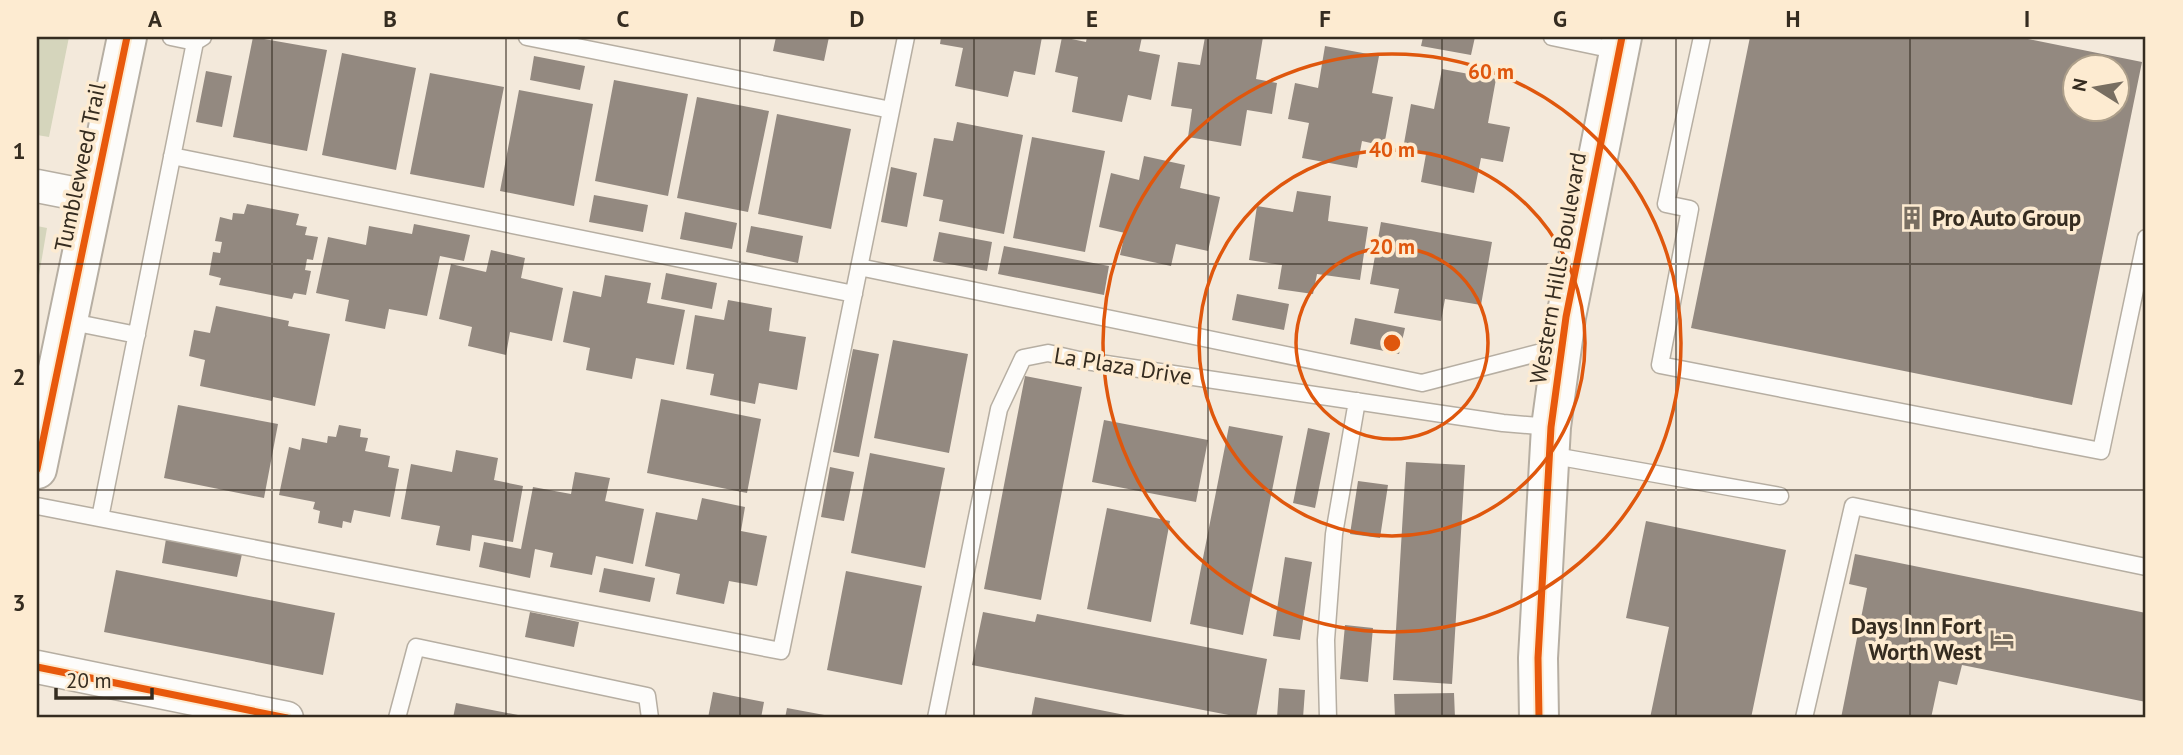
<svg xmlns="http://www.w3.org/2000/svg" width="2183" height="755" viewBox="0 0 2183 755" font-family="'PT Sans',sans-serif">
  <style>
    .green { fill: #d5d5bc }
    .building { fill: #938980; fill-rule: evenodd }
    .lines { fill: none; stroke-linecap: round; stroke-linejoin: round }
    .service-casing { stroke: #b6aea2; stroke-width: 19 }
    .minor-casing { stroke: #b6aea2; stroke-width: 35 }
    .tertiary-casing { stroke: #b6aea2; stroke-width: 42 }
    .service { stroke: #fdfcfa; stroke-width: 16 }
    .minor { stroke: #fdfcfa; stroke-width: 32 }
    .tertiary { stroke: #fdfcfa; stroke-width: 38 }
    .cycleway-casing { stroke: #fdebd1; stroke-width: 11 }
    .cycleway { stroke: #e8590c; stroke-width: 7 }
    .grid { fill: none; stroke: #352c20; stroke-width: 2; stroke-opacity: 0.55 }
    .ring { fill: none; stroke: #df570d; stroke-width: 3.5 }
    .labels { text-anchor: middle; stroke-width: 7; stroke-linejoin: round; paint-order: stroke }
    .street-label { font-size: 23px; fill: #352c20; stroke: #fdebd1 }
    .poi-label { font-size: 23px; font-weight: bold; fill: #352c20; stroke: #fdebd1; text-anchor: start }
    .centre { fill: #df570d; stroke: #fdebd1; stroke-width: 3.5 }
    .ring-label { font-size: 21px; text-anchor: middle; font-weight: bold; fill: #df570d; stroke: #fdebd1; stroke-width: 7; stroke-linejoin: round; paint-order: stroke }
    .neatline { fill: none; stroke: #352c20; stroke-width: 2.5 }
    .grid-label { font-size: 23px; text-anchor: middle; font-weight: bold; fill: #352c20 }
  </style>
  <rect width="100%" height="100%" fill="#f3e9db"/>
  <path class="green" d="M37 37H69L49 137 37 135Z
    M37 226 47 228 37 287Z"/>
  <path class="building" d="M253 37 327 50 307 151 233 137Z
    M776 37H829L824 61 773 51Z
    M941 37H1042L1035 75 1014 71 1008 97 955 86 963 48 940 44Z
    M1062 37 1086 42 1087 37H1142L1139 51 1160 55 1151 100 1128 95 1122 122 1072 112 1078 77 1055 72Z
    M1205 37H1263L1256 79 1277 83 1272 114 1247 110 1241 146 1188 137 1192 109 1171 106 1178 62 1200 65Z
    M1423 37H1475L1471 55 1421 46Z
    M1750 37H2018L2142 62 2072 405 1691 328ZM2074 66H2116V108H2074Z
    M1325 46 1379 56 1372 93 1393 97 1384 146 1362 141 1357 168 1302 158 1309 123 1288 119 1295 83 1318 88Z
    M342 53 416 68 396 170 322 155Z
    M534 56 585 66 580 90 530 80Z
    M1442 69 1496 79 1488 123 1510 127 1503 162 1481 158 1474 193 1421 182 1426 154 1403 149 1411 104 1434 109Z
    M206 71 232 76 222 127 196 122Z
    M430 73 504 87 484 188 410 174Z
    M614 80 688 94 668 196 595 181Z
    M519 90 593 104 574 206 500 191Z
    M697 97 769 111 748 212 677 198Z
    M777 114 851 129 831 229 758 214Z
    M957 122 1023 135 1004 234 939 221 943 200 923 196 934 138 953 141Z
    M1032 137 1105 151 1085 252 1013 238Z
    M1144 156 1185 165 1180 188 1220 197 1208 251 1176 244 1171 266 1120 255 1125 233 1099 227 1111 173 1139 180Z
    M891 167 917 173 907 227 881 222Z
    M1297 191 1331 196 1328 221 1368 227 1360 280 1317 274 1313 294 1278 289 1282 265 1249 260 1257 206 1293 212Z
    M594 195 648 205 643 232 589 222Z
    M247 204 299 214 296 225 307 227 305 235 318 237 313 260 307 259 305 270 311 271 306 295 294 293 292 299 219 285 221 278 209 275 213 252 220 253 222 242 215 241 220 217 232 220 233 213 244 214Z
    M685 212 737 223 732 249 680 239Z
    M1381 222 1492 242 1481 305 1445 299 1441 321 1394 313 1399 289 1370 284Z
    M414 224 470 235 464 261 440 256 427 316 389 309 385 329 345 321 349 300 316 293 328 237 366 245 369 226 412 234Z
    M751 226 803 236 798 263 746 252Z
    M939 232 992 242 987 271 933 261Z
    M1004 246 1109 266 1104 295 998 274Z
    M491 250 525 258 521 278 563 288 552 341 510 332 506 355 468 346 472 327 439 319 451 264 486 272Z
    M666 273 717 283 712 309 661 299Z
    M605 275 651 283 647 303 685 310 674 365 636 358 632 379 586 370 590 348 563 342 573 291 601 297Z
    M1237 294 1289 304 1284 330 1232 320Z
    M728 300 772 308 769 331 806 337 797 390 759 383 755 404 710 395 714 374 686 369 695 315 724 320Z
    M216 306 289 321 288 326 330 334 315 406 273 397 272 401 200 386 205 360 189 356 194 330 210 333Z
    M1355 318 1405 328 1399 354 1350 344Z
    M893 340 968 354 949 453 874 438Z
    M853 349 879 354 859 457 833 452Z
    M1025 376 1082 387 1041 600 984 589Z
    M661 399 761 419 747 493 647 473Z
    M178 405 278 424 264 498 164 478Z
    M1104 420 1208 440 1196 502 1092 482Z
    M339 425 361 429 360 437 368 438 365 451 390 456 388 467 399 469 390 517 354 510 351 523 343 521 342 528 318 523 320 511 313 509 315 502 279 495 289 447 300 450 302 438 327 443 328 436 336 437Z
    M1229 426 1283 436 1243 635 1190 624Z
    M1308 428 1330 433 1315 508 1293 503Z
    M456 450 498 458 494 480 523 486 513 542 472 535 470 551 436 545 440 526 401 519 411 464 452 472Z
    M870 453 945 468 925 568 851 553Z
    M1406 462 1465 465 1452 684 1393 680Z
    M830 467 854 472 844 521 821 517Z
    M575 472 610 478 605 501 644 509 633 564 596 556 592 575 550 567 553 553 535 549 530 578 479 567 484 542 521 549 533 487 571 494Z
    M1358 481 1388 485 1380 538 1350 534Z
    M702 498 745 507 741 531 767 536 757 586 729 581 724 604 676 594 680 574 645 566 656 512 697 520Z
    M1107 508 1170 521 1151 622 1087 609Z
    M1646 521 1786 550 1751 718H1650L1669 627 1626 618Z
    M166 539 242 554 237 577 162 563Z
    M1855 554 2146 613V702L1962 665 1957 685 1939 681 1931 718H1841L1867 588 1849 584Z
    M1285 557 1312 562 1300 640 1273 636Z
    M604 568 655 578 650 602 599 592Z
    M116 570 335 613 323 675 104 632Z
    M846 571 922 586 902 685 827 670Z
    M530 612 579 622 574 647 525 637Z
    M983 612 1035 622 1037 614 1267 659 1256 718H1244L972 665Z
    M1345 625 1373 628 1368 682 1340 679Z
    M1279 688 1305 690 1303 718H1277Z
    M713 692 764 702 761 718H708Z
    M1454 693 1455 718H1395L1394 694Z
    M1035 697 1135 717V718H1031Z
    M456 703 518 715 517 718H453Z
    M787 708 835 717V718H785Z"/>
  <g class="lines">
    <g class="service-casing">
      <path id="service" d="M171 37 195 42 203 37
        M527 37 891 110
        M1552 37 1619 51
        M1702 37 1666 204 1690 209 1660 365 2101 451 2146 238
        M172 156 854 294
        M859 267 1422 383 1561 347
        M67 321 137 335
        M1549 455 1780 496
        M37 506 781 651 906 37
        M100 518 195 42
        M397 718 416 647 647 696 650 718
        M936 718 999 409 1023 358 1048 353 1079 360 1503 423 1551 427
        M1328 718 1326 640 1334 534 1357 401
        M1804 718 1853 506 2146 567"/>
    </g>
    <g class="minor-casing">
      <path id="minor" d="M37 186 93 197
        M37 667 287 718"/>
    </g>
    <g class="tertiary-casing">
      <path id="tertiary" d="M37 469 127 37
        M1539 718 1538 658 1551 427 1566 317 1622 37"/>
    </g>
    <use href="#service" class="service"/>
    <use href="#minor" class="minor"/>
    <use href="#tertiary" class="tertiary"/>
    <g class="cycleway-casing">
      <path id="cycleway" d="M37 469 127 37
        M37 667 287 718
        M1539 718 1538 658 1551 427 1566 317 1622 37"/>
    </g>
    <use href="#cycleway" class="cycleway"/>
  </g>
  <path class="grid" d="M272 37V718M506 37V718M740 37V718M974 37V718M1208 37V718M1442 37V718M1676 37V718M1910 37V718M37 264H2146M37 490H2146"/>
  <g class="ring">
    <circle cx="1392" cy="343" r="96"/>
    <circle cx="1392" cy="343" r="193"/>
    <circle cx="1392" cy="343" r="289"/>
  </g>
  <defs>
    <g id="building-bare" transform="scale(1.89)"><path d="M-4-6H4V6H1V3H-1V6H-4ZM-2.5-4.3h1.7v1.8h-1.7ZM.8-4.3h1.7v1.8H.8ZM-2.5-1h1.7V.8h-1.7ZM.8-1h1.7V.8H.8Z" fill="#786e61" stroke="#fdebd1" stroke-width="2.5" paint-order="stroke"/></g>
    <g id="hotel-bare" transform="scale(1.89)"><path d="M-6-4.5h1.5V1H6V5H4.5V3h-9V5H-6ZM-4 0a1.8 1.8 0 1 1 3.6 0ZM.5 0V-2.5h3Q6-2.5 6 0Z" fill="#786e61" stroke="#fdebd1" stroke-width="2.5" paint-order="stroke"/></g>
  </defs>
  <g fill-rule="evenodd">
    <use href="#building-bare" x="1912" y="218"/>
    <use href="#hotel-bare" x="2002" y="639"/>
  </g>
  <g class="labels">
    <g class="street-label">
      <text transform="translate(80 167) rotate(-78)" y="8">Tumbleweed Trail</text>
      <text transform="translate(1558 268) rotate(-80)" y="8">Western Hills Boulevard</text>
      <text transform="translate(1123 366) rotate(9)" y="8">La Plaza Drive</text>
    </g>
    <g class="poi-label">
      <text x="1932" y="226">Pro Auto Group</text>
      <text x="1982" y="634" text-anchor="end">Days Inn Fort<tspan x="1982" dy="26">Worth West</tspan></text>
    </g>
  </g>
  <circle cx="1392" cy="343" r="10" class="centre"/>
  <g class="ring-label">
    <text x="1491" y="79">60 m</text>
    <text x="1392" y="157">40 m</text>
    <text x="1392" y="254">20 m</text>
  </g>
  <rect width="2183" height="755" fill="none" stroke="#fdebd1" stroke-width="77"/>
  <g transform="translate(2096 88) rotate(281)"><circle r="33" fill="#fdebd1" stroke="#ad9f8a" stroke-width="2"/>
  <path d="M0-5L12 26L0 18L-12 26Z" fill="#786e61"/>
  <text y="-10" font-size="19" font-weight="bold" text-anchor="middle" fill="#352c20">N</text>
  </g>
  <path d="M56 688v10h96v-10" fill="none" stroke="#352c20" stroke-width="3.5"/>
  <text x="66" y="688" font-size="21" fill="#352c20" stroke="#fdebd1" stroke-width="5" paint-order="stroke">20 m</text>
  <rect x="38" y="38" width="2106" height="678" class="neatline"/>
  <g class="grid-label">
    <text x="155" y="27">A</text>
    <text x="390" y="27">B</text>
    <text x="623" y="27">C</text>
    <text x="857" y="27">D</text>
    <text x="1092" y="27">E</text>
    <text x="1325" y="27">F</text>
    <text x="1560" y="27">G</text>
    <text x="1793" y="27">H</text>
    <text x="2027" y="27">I</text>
    <text x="19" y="159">1</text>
    <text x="19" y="385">2</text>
    <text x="19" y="611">3</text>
  </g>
</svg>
